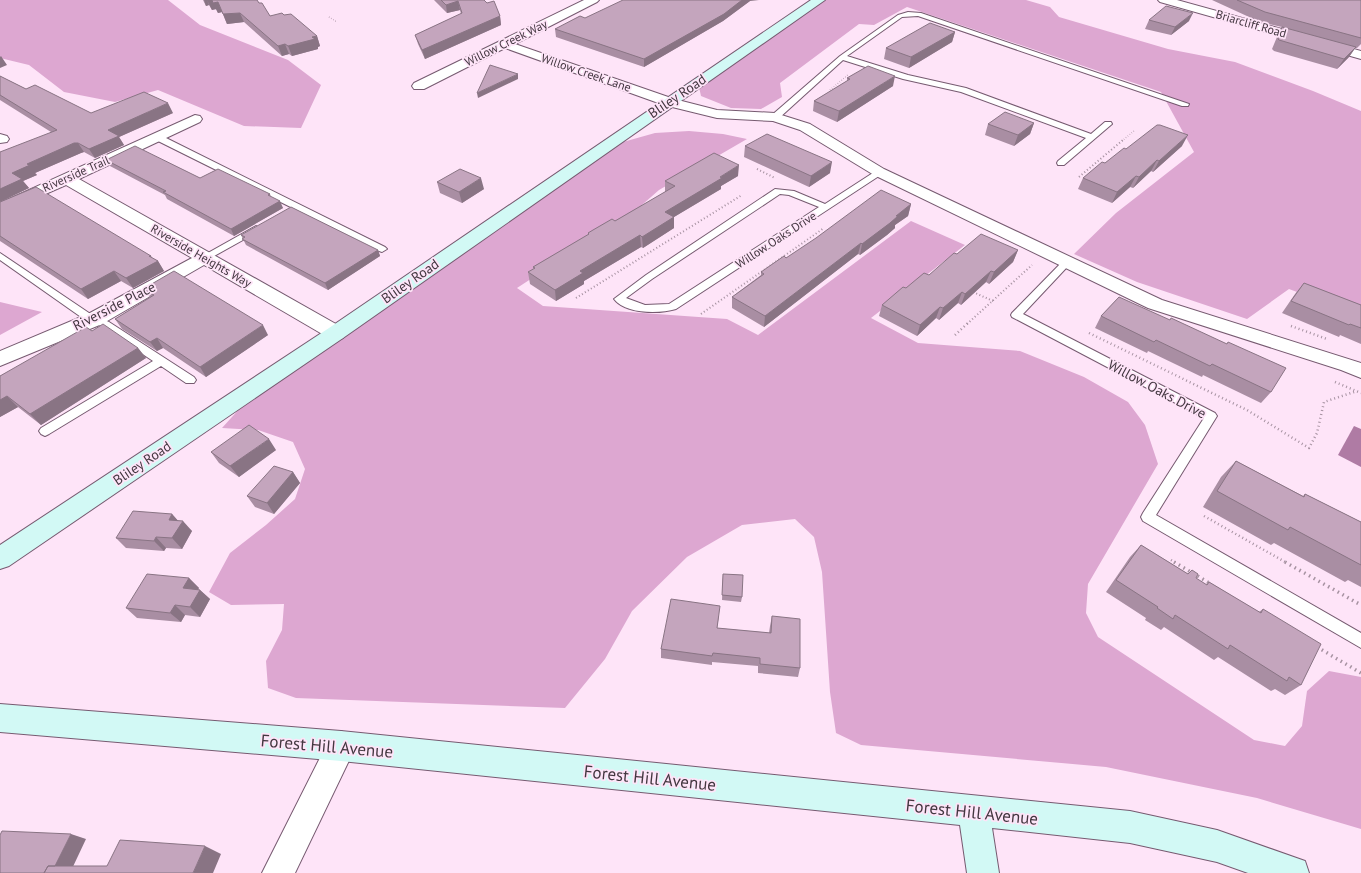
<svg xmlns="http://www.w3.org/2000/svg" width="1361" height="873" viewBox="0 0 1361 873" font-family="'PT Sans',sans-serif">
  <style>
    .forest { fill: #dda7d1 }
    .water { fill: #af7ba4 }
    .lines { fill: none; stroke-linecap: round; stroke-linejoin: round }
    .lane-casing { stroke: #765a70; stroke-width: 2 }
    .street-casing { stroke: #765a70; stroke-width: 2 }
    .secondary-casing { stroke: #765a70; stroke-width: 2 }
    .path-far3 { stroke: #a692a1; stroke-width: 1.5; stroke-dasharray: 0.5 2; stroke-linecap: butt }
    .path-far2 { stroke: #a692a1; stroke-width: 2; stroke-dasharray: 1 2.5; stroke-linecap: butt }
    .path-far1 { stroke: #a692a1; stroke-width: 2.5; stroke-dasharray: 1 3; stroke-linecap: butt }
    .path { stroke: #a692a1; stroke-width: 3.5; stroke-dasharray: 1.5 4; stroke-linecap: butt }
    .lane { fill: #fff; fill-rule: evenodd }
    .street { fill: #fff; fill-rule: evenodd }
    .secondary { fill: #d2f9f5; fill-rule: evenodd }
    .wall { fill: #a98ea3 }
    .shaded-wall { fill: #897484 }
    .building { fill: #c4a5bd; stroke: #897484 }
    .labels { text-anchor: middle; stroke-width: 3.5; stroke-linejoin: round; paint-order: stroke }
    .far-street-label { font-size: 12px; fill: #433740; stroke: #fee4f8 }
    .street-label { font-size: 14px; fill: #433740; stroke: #fee4f8 }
    .near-street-label { font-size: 17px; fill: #433740; stroke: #fee4f8 }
  </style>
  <rect width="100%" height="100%" fill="#fee4f8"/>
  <path class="forest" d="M0 0H168L200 25 288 60 321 85 301 128 244 126 158 90 115 102 64 92 29 65 0 58Z
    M826 0H1026L1050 7 1059 17 1168 49 1235 62 1313 91 1361 111V316L1289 289 1247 319 1137 282 1074 254 1116 213 1194 152 1161 92 907 7 874 25 859 24 780 83 782 97 761 109 731 108 701 96 699 87 707 78Z
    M689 131 723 134 747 139 659 190 635 211 517 288 543 306 727 319 758 335 911 221 965 245 871 318 918 343 1020 351 1084 377 1128 402 1145 425 1158 464 1088 584 1086 613 1098 637 1254 740 1285 746 1302 726 1307 691 1329 671 1361 677V829L1257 798 1106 767 861 745 836 733 830 692 822 572 814 537 795 519 742 525 687 557 632 611 605 659 565 708 296 698 268 688 266 661 282 630 284 604 231 605 209 592 230 553 266 525 295 499 305 469 293 442 258 430 222 428 241 407 623 142 655 133Z
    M0 302 42 312 0 335Z"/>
  <path class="water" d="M1354 426 1361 429V467L1338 455Z"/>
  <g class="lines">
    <g class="lane-casing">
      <path id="lane" d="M908 12 921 13 1189 104 1188 106H1182L918 16 902 17 847 56 908 75 966 88 1091 134 1105 122H1111L1112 124 1064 165H1058L1057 163 1058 161 1086 138 961 92 903 79 843 60 778 119H772V115L840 56 898 15Z
        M154 135H160L385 247 387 249 382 252 379 251 154 139Z
        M879 169 883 172 882 174 676 309C659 314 625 314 614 299L646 275 775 189 794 191 825 204ZM780 194 789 195 819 207 669 304 645 305 626 298 652 279Z
        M256 226 261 229 259 231 207 260 204 261 199 258Z
        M0 253 89 313 109 322 194 377 196 380 194 383H186L161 366 49 434 45 436 41 434 39 431 41 428 153 361 101 326 81 317 0 260Z
        M1066 260 1069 261 1071 263 1069 265 1023 314 1215 413 1217 416 1156 515 1361 633V648L1143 521 1141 517 1143 513 1204 418 1012 317 1011 315 1012 313 1063 261Z"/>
    </g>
    <g class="street-casing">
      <path id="street" d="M584 0H599L597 2 515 44 674 99 717 110 775 113 810 124 884 169 1162 300 1361 363V378L1341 370 1148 308 874 175 800 130 773 121 717 118 664 105 505 48 424 89H414L412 86 414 83Z
        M1158 0H1177L1361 51V59L1160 2Z
        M195 115 200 116 202 119 200 122 79 179 343 328 346 333 343 338 336 340 329 338 204 265 102 324 0 366V351L88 314 192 258 66 185 0 214V203Z
        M0 134 7 136 9 139 7 142 0 143Z
        M341 731 351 736 356 746 295 873H262L331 736Z"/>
    </g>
    <g class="secondary-casing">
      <path id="secondary" d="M811 0H825L343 338 9 566 0 569V545L329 328Z
        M0 704 341 731 1130 811 1217 830 1305 861 1309 873H1248L1217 862 1130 843 992 828 999 873H967L960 825 341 761 0 732Z"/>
    </g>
    <path class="path-far3" d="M329 17 337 22
      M830 90 849 74
      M1122 141 1135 130"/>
    <path class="path-far2" d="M757 169 775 178
      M1079 177 1123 140
      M973 292 993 301
      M576 298 742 195
      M701 314 824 228
      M967 324 1032 265"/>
    <path class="path-far1" d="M1291 326 1327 339
      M1089 333 1247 410 1309 448 1317 433 1324 402 1357 391
      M955 335 968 323
      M1335 382 1361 393
      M1204 516 1287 563
      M1171 560 1176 563"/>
    <path class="path" d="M1174 562 1211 584
      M1285 562 1361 605
      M1317 647 1361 673"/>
    <use href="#lane" class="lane"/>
    <use href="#street" class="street"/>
    <use href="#secondary" class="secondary"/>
  </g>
  <path class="wall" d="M203 0H257L259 3 270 16 284 15 317 36 320 46 318 47V49L292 56 289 54 282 56 244 22 227 24 222 12 218 13 216 9 212 10 209 5 206 6Z
    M434 0H484L500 16 501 25 425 59 418 44 415 35 461 14 460 10 447 13Z
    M1212 0H1361V44L1357 48H1355L1349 57 1337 69 1274 51 1272 49 1277 37 1282 27 1260 22Z
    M750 1 723 21 644 67 556 37 555 29 585 18Z
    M1149 20 1189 21 1171 35 1145 29Z
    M955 32 952 42 909 68 884 59 886 48Z
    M0 76 26 89 91 113H173L119 137 124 145 95 158 84 152 81 153 35 173 37 175 23 181 29 188 0 202 51 132 0 100Z
    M847 78 893 86 837 122 813 111 814 101 847 81Z
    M1034 123 1030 134 1014 146 985 135 988 124Z
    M745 146 830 173 809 187 744 157Z
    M1182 146 1153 172 1151 171 1133 188 1130 187 1112 203 1078 189 1083 178 1126 149Z
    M106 160 200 178 270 194 271 197 283 208 234 236 167 199 165 195 110 166Z
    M738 176 721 186V189L674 217V228L643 248 641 247 584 281V284L556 301 530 284 528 272 534 269 533 267 588 235V233L615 221 665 192V181Z
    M437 182 484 189 462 203 440 193Z
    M0 202 152 258 158 261 164 271 133 288 121 281 88 299 0 241Z
    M911 204 908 216 895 225V228L887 235 860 255 858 254 764 327 732 308V297L761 275V272L786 258Z
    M241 235 378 250 380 256 328 290 246 245Z
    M1018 250 1013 262 989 284 986 282 961 305 958 303 939 320 936 318 917 336 879 316 882 305 906 288 929 275 957 254Z
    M1304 283 1361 305V344L1340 335 1339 337 1282 313 1295 294Z
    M143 289 268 335 206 377 163 348 157 351 122 329 115 319 150 298Z
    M1119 297 1271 392 1261 403 1203 375 1202 377 1148 351 1147 353 1095 328 1101 316Z
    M92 331 138 348 146 358 41 425 18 407 0 417V376Z
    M276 450 239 477 219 463 211 452Z
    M1236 461 1303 496 1305 494 1361 522V587L1348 580 1345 582 1274 543 1271 545 1203 507 1221 477Z
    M293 472 300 483 274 514 255 507 247 496Z
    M172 514 178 521 192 531 182 549 166 548 164 551 126 548 116 538Z
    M1141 545 1206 585 1209 582 1259 612 1263 609 1301 685 1285 695 1275 689 1271 691 1218 657 1214 660 1164 627 1161 630 1145 620 1146 618 1106 592 1130 557Z
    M723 574 742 597 741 602 722 600Z
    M189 578 199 588 198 589 200 590 210 599 200 617 185 615 181 622 137 618 126 608Z
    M719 616 717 628 769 633 770 626 772 616 800 668 798 677 758 673V666L712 662V665L661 658V649Z"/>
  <path class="shaded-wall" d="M204 0H207L209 5 206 6Z
    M207 0H212L216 9 212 10Z
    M742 0H759L750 1 723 21 644 67V59Z
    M458 1 460 10 447 13 446 5Z
    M218 2 222 12 218 13 213 3Z
    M240 13 244 22 227 24 223 14Z
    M1193 13 1189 21 1171 35 1175 27Z
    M500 16 501 25 425 59 422 50Z
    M955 32 952 42 909 68 911 57Z
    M317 36 320 46 318 47V49L292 56 288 46Z
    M285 44 289 54 282 56 278 46Z
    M1356 47 1349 57 1337 69 1344 59Z
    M1 56 7 65 0 68V57Z
    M518 74V79L478 98 477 93Z
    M895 76 893 86 837 122 839 111Z
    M168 103 173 113 119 137 124 145 95 158 89 149 108 130Z
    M1034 123 1030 134 1014 146 1018 135Z
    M1188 135 1182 146 1153 172 1159 161Z
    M74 143H78L84 152 81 153 35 173 37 175 23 181 29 188 0 202V189L12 173 27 164Z
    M1157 160 1151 171 1133 188 1139 177Z
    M832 162 830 173 809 187 811 176Z
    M739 165 738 176 721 186V189L674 217V228L643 248 642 237 665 212 720 177Z
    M1136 176 1130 187 1112 203 1117 192Z
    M481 178 484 189 462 203 459 192Z
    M280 201 283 208 234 236 231 229Z
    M911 204 908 216 895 225V228L887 235 860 255 862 244 896 216Z
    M640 235 641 247 584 281V284L556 301 555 290 580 271Z
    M861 243 858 254 764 327 765 316Z
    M378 250 380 256 328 290 325 283Z
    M1018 250 1013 262 989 284 994 272Z
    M149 256H151L155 263 158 261 164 271 133 288 126 278Z
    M114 271 121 281 88 299 81 289Z
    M991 271 986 282 961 305 965 294Z
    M962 292 958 303 939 320 943 308Z
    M940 307 936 318 917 336 920 325Z
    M263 325 268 335 206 377 200 367Z
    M157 338 163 348 157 351 150 342Z
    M138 348 146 358 41 425 30 414Z
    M7 396 18 407 0 417V400Z
    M269 439 276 450 239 477 230 466Z
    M293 472 300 483 274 514 267 503Z
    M172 514 181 524 183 521 192 531 182 549 172 538 169 520Z
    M156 537 166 548 164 551 154 541Z
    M189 578 199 588 193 597 183 588Z
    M200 590 210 599 200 617 190 607Z
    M175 605 185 615 181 622 170 613Z
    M71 834 86 839 70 873H51Z
    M205 846 221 854 213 873H193Z"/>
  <path class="building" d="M212 0H257L259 3H262L270 16 282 13 284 15 291 14 317 36 312 37 315 39 288 46 285 44 278 46 240 13 223 14 218 2 213 3Z
    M441 0H484L487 3 494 1 500 16 422 50 415 35 462 13 458 1 446 5Z
    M623 0H742L724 14 644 59 555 29 580 16 585 18Z
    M1237 0H1361V38L1265 12Z
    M1166 6 1193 13 1175 27 1149 20Z
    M930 23 955 32 911 57 886 48Z
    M1282 27 1356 47 1344 59 1279 40 1278 39Z
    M490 65 518 74 477 93Z
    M868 66 895 76 839 111 814 101 850 79 847 78Z
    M0 76 26 89 35 85 91 113 144 92 168 103 108 130 119 136 89 149 78 143H74L27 164 30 165 12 173 22 179 0 189V152L57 130 0 95Z
    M1005 112 1034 123 1018 135 988 124Z
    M1157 125H1160L1188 135 1159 161 1157 160 1139 177 1136 176 1117 192 1083 178 1102 162 1105 163 1124 148 1126 149Z
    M767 134 832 162 811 176 745 146Z
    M135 146 200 178 218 169 270 194 268 195 280 201 231 229 163 192 166 191 106 160Z
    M714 153 739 165 720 177 722 178 665 212 674 217 642 237 640 235 580 271 583 273 555 290 528 272 535 268 533 267 589 234 588 233 593 230 612 219 615 221 675 186 665 181Z
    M460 169 481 178 459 192 437 182Z
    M36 187 151 256H149L158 261 126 278 114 271 81 289 0 236V202Z
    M881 190 911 204 896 216H898L890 223 862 244 861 243 765 316 732 297 764 274 761 272 784 256 786 258 816 238Z
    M291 207 378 250 325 283 242 239 245 237 241 235Z
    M981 234 1018 250 994 272 991 271 965 294 962 292 943 308 940 307 920 325 882 305 903 287 906 288 924 273 929 275 954 253 957 254Z
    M174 271 263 325 200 367 157 338 150 342 115 319 154 295 143 289Z
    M1304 283 1361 305V328L1350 324 1349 325 1291 301Z
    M1119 297 1170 320 1171 318 1227 344 1228 342 1286 368 1271 392 1212 364 1210 366 1156 340 1154 342 1101 316Z
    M103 324 138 348 30 414 7 396 0 400V376L86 327 92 331Z
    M249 425 269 439 230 466 211 452Z
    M1236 461 1304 497 1305 494 1361 522V565L1290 527 1288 530 1217 491Z
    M274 466 293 472 267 503 247 496Z
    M133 511 172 514 169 520 183 521 172 538 156 537 154 541 116 538Z
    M1141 545 1188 574 1192 570 1198 574 1196 578 1207 585 1209 582 1261 613 1263 609 1321 644 1301 685 1289 677 1287 681 1230 645 1228 649 1175 615 1173 619 1157 608 1158 607 1116 580Z
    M147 574 189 578 183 588 200 590 190 607 175 605 170 613 126 608Z
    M723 574 743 575 742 597 722 595Z
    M671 599 720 606 717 628 771 633 772 616 800 619V668L760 664V658L713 653 712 656 661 649Z
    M2 831 71 834 55 866H48L44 873H0V835Z
    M120 840 205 846 193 873H44L48 866H107Z"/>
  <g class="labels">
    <g class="far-street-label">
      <text transform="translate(1251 24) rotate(16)" y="4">Briarcliff Road</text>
      <text transform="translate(506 43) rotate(-26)" y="4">Willow Creek Way</text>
      <text transform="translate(586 73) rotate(19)" y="4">Willow Creek Lane</text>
      <text transform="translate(76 174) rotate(-24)" y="4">Riverside Trail</text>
      <text transform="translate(776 240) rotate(-33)" y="4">Willow Oaks Drive</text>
      <text transform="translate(201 256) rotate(30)" y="4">Riverside Heights Way</text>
    </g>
    <g class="street-label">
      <text transform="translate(677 96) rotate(-34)" y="5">Bliley Road</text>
      <text transform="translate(410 281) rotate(-35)" y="5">Bliley Road</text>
      <text transform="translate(114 306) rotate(-27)" y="5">Riverside Place</text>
      <text transform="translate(1157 389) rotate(28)" y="5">Willow Oaks Drive</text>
      <text transform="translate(142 463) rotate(-34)" y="5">Bliley Road</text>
    </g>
    <g class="near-street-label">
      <text transform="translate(327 746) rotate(5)" y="6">Forest Hill Avenue</text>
      <text transform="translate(650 778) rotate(6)" y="6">Forest Hill Avenue</text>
      <text transform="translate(972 812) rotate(6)" y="6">Forest Hill Avenue</text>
    </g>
  </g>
</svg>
